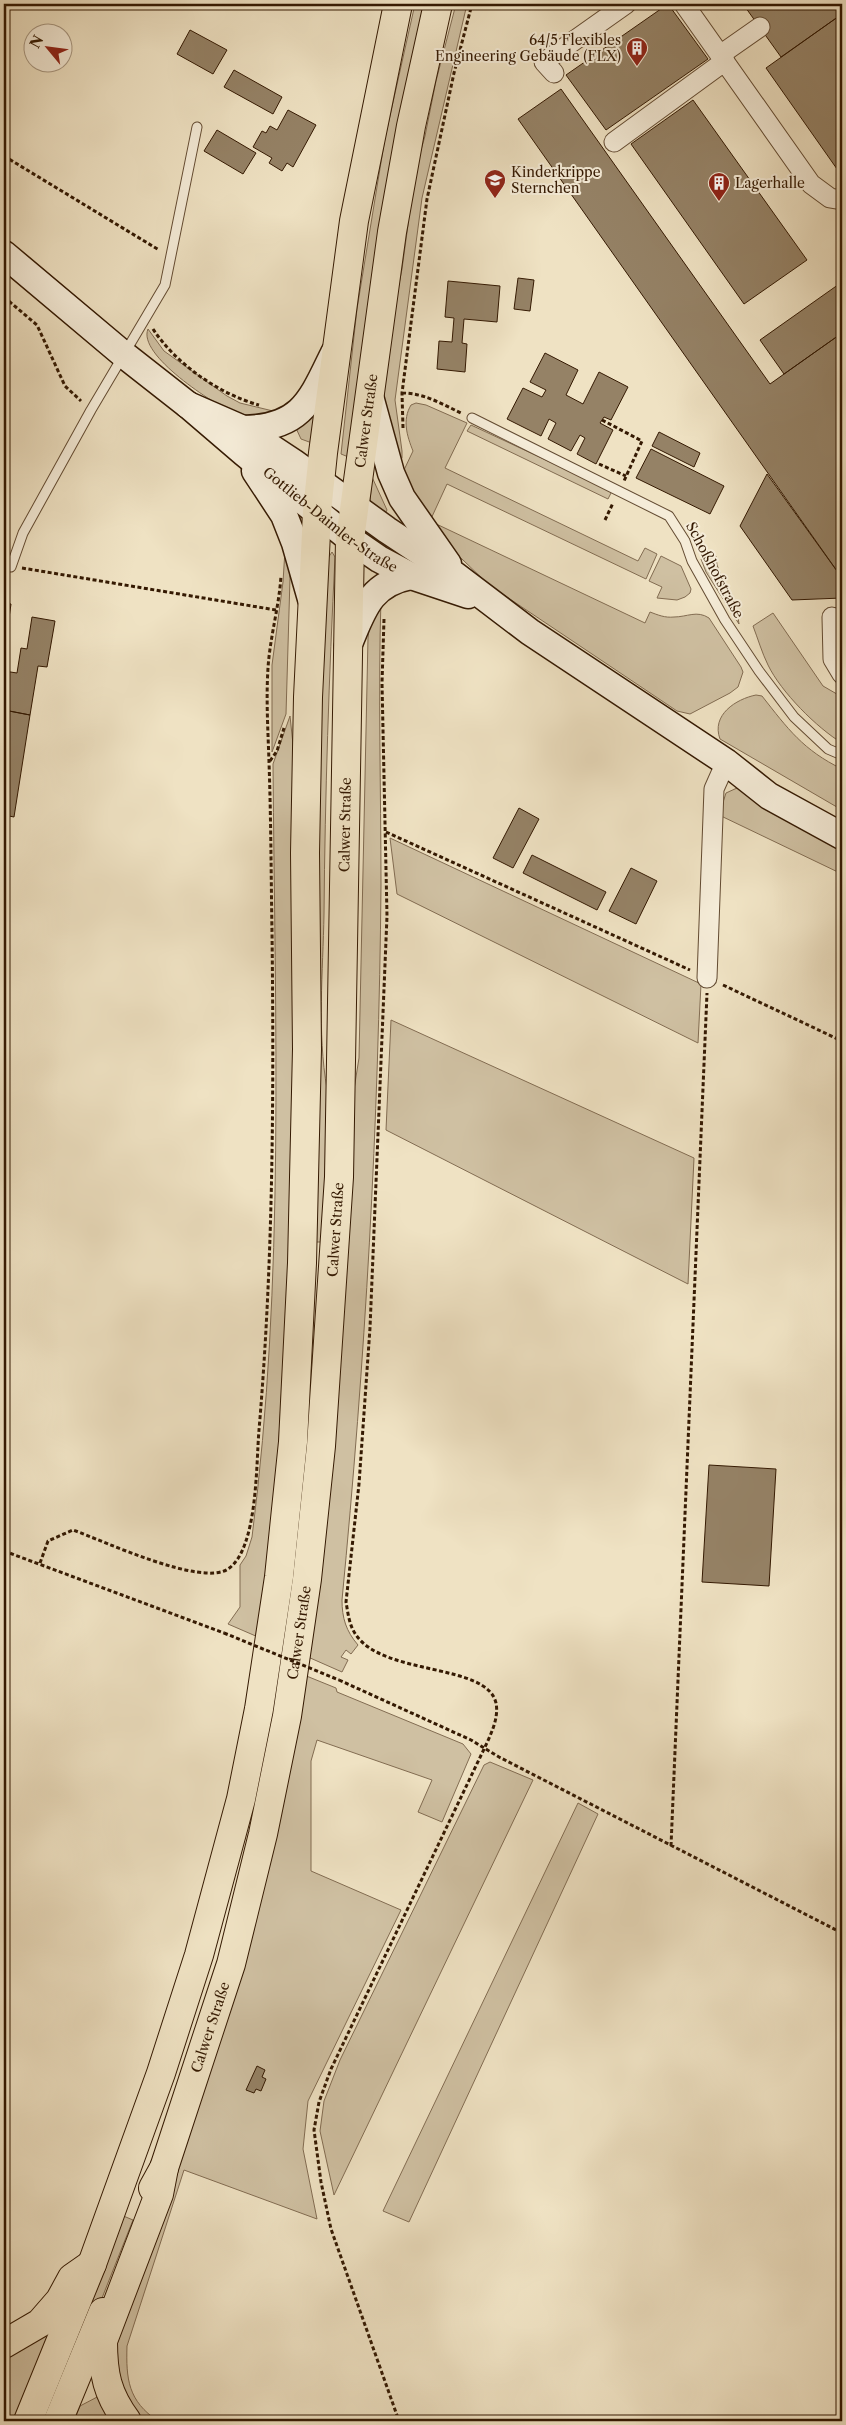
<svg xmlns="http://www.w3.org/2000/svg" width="846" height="2425" viewBox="0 0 846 2425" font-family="'Libre Caslon Text',serif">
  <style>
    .green { fill: #cfc0a2; stroke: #826c52 }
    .building { fill: #958266; stroke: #341902 }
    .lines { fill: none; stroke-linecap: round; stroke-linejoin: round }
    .lane-casing { stroke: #634b32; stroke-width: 11 }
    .street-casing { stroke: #634b32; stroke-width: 21 }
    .secondary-casing { stroke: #341902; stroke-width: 29 }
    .primary-casing { stroke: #341902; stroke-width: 30 }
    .highway-casing { stroke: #341902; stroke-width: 30 }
    .path { stroke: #341902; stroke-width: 3; stroke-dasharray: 4 2.5; stroke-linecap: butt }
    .lane { stroke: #f5ecd8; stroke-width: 9 }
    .street { stroke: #f5ecd8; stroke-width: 19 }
    .secondary { stroke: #f5ecd8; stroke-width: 26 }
    .primary { stroke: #efe2c3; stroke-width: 28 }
    .highway { stroke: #efe2c3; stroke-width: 28 }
    .path-bridge { stroke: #341902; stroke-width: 3; stroke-dasharray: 4 2.5; stroke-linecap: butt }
    .labels { text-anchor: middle; stroke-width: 4; stroke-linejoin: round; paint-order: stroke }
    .poi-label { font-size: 14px; fill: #341902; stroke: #f5ecd8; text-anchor: start }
    .street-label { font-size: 14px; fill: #341902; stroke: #f5ecd8 }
  </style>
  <rect width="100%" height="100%" fill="#efe2c3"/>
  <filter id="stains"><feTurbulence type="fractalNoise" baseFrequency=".004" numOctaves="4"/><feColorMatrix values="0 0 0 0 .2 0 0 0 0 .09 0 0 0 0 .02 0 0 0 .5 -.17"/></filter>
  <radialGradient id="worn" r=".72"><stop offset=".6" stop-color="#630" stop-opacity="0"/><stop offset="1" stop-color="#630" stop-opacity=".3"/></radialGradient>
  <path class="green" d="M415 4H429L351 458 341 454 357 309 385 138Z
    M456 4H467L422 198 395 400 402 451V458L398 464 381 412 385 355 402 269 408 225V195L425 136 436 81Z
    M148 329 164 351 227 396 240 403 273 411 265 421C256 419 243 418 235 414 214 404 137 355 148 329Z
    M416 403 426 405 467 423 445 468 638 561 645 548 657 554 646 579 447 484 430 521 645 623 650 612C658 615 665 618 674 617 687 617 697 610 709 618L741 667 743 672 738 687 730 693 690 714 677 711 489 585 437 535 412 502 404 470 413 451C407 436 402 420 411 405Z
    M315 409 312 443 301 439 295 426Z
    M471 425 612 491 608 499 467 431Z
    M372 477 387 510 386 512 370 502Z
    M285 550 288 552 290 578 286 714 272 752V665L283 582Z
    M332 552 335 557C329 676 325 795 324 914 323 971 317 1032 327 1089L325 1242H313L316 880 326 561Z
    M661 556 681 566 691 589 690 593 685 597 677 600 657 598 662 587 649 581Z
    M716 556 717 565 738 617 739 624 706 572 701 559Z
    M381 598C378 694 381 790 381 885 379 1124 365 1362 342 1600 342 1618 346 1631 358 1645L351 1654 346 1650 341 1657 348 1660 342 1672 308 1657 352 1102 359 1058 368 638 370 620Z
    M773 613 823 686 842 697V743C817 728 781 692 768 665 762 653 758 639 753 626Z
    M756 695 762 696C788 729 803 750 842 769V810L720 739C711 715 736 699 756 695Z
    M290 716 294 754 296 1130 277 1475 258 1637 228 1624 240 1607V1565L246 1556 252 1537C285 1280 275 1022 273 764Z
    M737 788 749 791 842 846V874L719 815 726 793Z
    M390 838 701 984 698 1043 397 894Z
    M391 1020 694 1158 688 1284 386 1130Z
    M304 1675 336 1688 337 1692 463 1744 471 1754 442 1822 418 1812 432 1780 317 1740 311 1761V1871L401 1910 308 2101 303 2149 317 2219 184 2170 127 2346C126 2379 128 2401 158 2421H139L115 2380V2328Z
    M490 1762 533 1780 334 2195 320 2131 324 2101 340 2060 484 1765Z
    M578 1803 598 1814 409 2222 383 2211Z
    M121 2215 133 2220 69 2381 50 2421H42Z
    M53 2328 16 2421H4V2352Z
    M101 2395 116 2421H74L80 2406Z"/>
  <path class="building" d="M668 4 708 59 606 130 566 75Z
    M743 4H842V14L781 57Z
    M842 14V165L837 169 766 68Z
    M190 30 227 50 213 74 177 54Z
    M234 70 282 97 273 114 224 87Z
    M561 89 770 384 842 333V578L518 119Z
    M693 100 807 260 744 304 631 144Z
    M288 110 316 125 293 167 287 163 282 171 269 163 272 158 253 147 262 131 266 133 270 126 277 130Z
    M217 130 256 153 243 174 204 151Z
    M518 278 534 280 530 311 514 309Z
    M448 281 500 286 497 322 464 319 462 343 467 344 465 372 437 369 439 341 452 342 454 318 445 317Z
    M842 282V333L784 374 760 340Z
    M545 353 578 370 566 395 583 404 599 372 628 387 611 420 604 417 600 423 613 430 596 464 577 454 585 438 580 435 571 451 548 439 556 423 549 419 541 436 507 419 523 388 542 397 546 390 530 382Z
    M659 432 700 453 694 467 652 446Z
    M651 449 724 486 710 514 636 478Z
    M767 474 842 578V598L792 600 740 526Z
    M4 603 11 604 4 653Z
    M32 617 55 621 47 667 38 666 30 715 4 710V671L17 673 21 648 27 649Z
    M4 710 30 715 14 817 4 815Z
    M519 808 539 819 513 868 493 858Z
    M532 855 606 892 597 910 523 873Z
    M631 868 657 881 636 924 609 911Z
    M709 1465 776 1469 769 1586 702 1582Z
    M257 2066 265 2070 262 2077 266 2079 261 2091 256 2089 254 2093 246 2090Z"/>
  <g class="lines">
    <g class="lane-casing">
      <path id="lane" d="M472 418 669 516 685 541 692 561 725 620 759 671 794 717 828 749 842 755
        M11 567 23 533 91 410 165 285 197 127"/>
    </g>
    <g class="street-casing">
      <path id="street" d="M684 4 811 184 830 198 842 200
        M720 55 760 27
        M554 73 544 62 626 4
        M614 142 725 61
        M832 617 833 659 842 674
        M707 978 714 789 726 762"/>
    </g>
    <g class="secondary-casing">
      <g id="secondary">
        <path id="s1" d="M4 254 123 354 188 405 244 453 350 539 379 559 411 576 468 595"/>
        <path d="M371 400 391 473 402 498 448 564"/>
        <path d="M188 405 243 429 293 462 387 530 455 575 530 632 726 762 769 796 842 836"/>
        <path d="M243 429C302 428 311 400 334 353"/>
        <path d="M255 471 284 515 295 543 311 599"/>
        <path d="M348 646C363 611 369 584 411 576"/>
      </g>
    </g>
    <g class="primary-casing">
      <g id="primary">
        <path id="s2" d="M153 2188 164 2168 231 1964 263 1834 287 1716 307 1579 321 1446 339 1177 350 539 392 232 411 126 438 4"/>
        <path d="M28 2421 92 2264 161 2073 199 1955 241 1799 259 1709 279 1577 293 1442 302 1263 307 1049 305 853 308 697 317 512 323 453 354 221 398 4"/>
        <path d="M58 2421 103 2312"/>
      </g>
    </g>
    <g class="highway-casing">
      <path id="highway" d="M4 2344 40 2323 60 2300 72 2278 92 2264
        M127 2421C107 2394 103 2374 103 2341L159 2194 164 2168"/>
    </g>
    <path class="path" d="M4 156 159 250
      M4 297 37 325 65 386 81 401
      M153 329C176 364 219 394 259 405
      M402 393C424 393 442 404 461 413
      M602 420 642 441 624 481
      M403 428 402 393 427 199 454 73 472 4
      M599 464 626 476
      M605 520 613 503
      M22 568 276 610
      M384 619 382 683 387 916 370 1328 359 1484 346 1602C348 1613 349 1625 356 1635 384 1676 487 1663 496 1703 499 1718 491 1734 485 1747L331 2069 319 2102 314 2130 321 2182 331 2229 399 2421
      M270 761 277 751 284 728
      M386 832 690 970
      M723 985 842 1041
      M4 1551 224 1633
      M40 1563 48 1541 73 1530C104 1541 201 1587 228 1569 258 1549 256 1464 259 1430 273 1264 274 1098 272 932 271 875 271 819 269 762 268 731 266 699 268 668 270 637 279 607 281 576
      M339 1680 471 1740 499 1757 842 1933
      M671 1846 707 993"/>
    <use href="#lane" class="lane"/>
    <use href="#street" class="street"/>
    <use href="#secondary" class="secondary"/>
    <use href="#primary" class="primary"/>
    <use href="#highway" class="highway"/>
    <path class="path-bridge" d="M224 1633 339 1680"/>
  </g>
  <defs>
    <g id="building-pin" transform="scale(1.125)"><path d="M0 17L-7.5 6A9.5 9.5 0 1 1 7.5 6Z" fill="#8f2418" stroke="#f5ecd8"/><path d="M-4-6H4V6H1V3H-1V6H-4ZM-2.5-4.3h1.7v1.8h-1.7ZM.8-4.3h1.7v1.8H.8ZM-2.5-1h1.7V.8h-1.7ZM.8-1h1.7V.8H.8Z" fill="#fff"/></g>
    <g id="school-pin" transform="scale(1.125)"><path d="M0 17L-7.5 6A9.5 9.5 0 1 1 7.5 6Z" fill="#8f2418" stroke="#f5ecd8"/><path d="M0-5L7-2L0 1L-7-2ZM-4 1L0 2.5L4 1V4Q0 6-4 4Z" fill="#fff"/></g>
  </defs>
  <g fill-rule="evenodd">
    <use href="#building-pin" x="637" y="48"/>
    <use href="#school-pin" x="495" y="180"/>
    <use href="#building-pin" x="719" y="183"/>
  </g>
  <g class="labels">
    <g class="poi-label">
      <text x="621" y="45" text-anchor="end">64/5 Flexibles<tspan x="621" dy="16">Engineering Gebäude (FLX)</tspan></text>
      <text x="511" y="177">Kinderkrippe<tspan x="511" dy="16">Sternchen</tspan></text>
      <text x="735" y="188">Lagerhalle</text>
    </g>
    <g class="street-label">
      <text dy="5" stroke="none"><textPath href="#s2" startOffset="1791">Calwer Straße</textPath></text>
      <text dy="5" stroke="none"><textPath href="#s1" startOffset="421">Gottlieb-Daimler-Straße</textPath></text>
      <text transform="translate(715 570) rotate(62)" y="5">Schoßhofstraße</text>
      <text dy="5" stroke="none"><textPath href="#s2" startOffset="1386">Calwer Straße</textPath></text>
      <text dy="5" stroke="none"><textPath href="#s2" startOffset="981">Calwer Straße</textPath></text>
      <text dy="5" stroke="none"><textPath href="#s2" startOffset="576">Calwer Straße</textPath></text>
      <text dy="5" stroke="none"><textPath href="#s2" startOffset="171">Calwer Straße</textPath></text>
    </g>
  </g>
  <rect width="846" height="2425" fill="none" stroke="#efe2c3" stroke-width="20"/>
  <rect x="5" y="5" width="836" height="2415" fill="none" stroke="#341902" stroke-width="2.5"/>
  <rect x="10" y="10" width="826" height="2405" fill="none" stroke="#341902"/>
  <g transform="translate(48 48) rotate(299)"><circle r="24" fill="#f5ecd8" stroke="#a89882"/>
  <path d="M0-4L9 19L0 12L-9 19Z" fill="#8f2418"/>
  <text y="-8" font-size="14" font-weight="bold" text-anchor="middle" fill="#341902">N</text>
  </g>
  <rect width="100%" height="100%" filter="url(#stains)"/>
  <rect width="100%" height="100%" fill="url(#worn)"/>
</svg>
